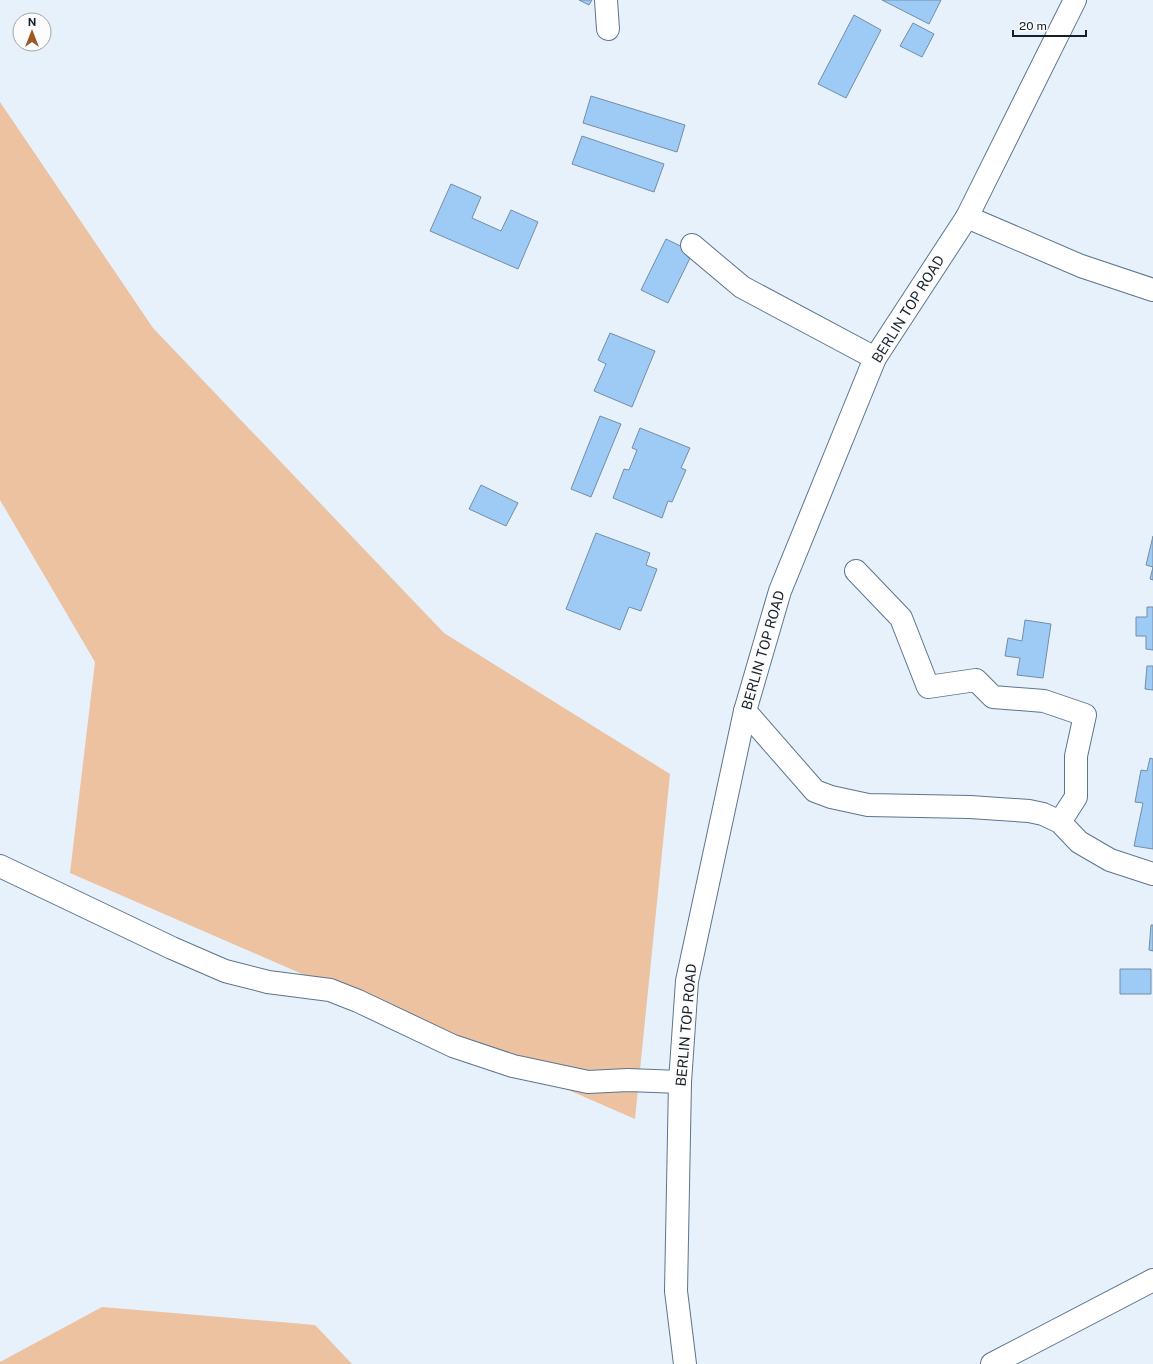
<svg xmlns="http://www.w3.org/2000/svg" width="1153" height="1364" viewBox="0 0 1153 1364" font-family="'Public Sans',sans-serif">
  <style>
    .green { fill: #ecc2a1 }
    .building { fill: #9dcbf6; stroke: #748da5 }
    .lines { fill: none; stroke-linecap: round; stroke-linejoin: round }
    .street-casing { stroke: #5d758d; stroke-width: 24 }
    .secondary-casing { stroke: #5d758d; stroke-width: 24 }
    .street { stroke: #fff; stroke-width: 22 }
    .secondary { stroke: #fff; stroke-width: 22 }
    .labels { text-anchor: middle; stroke-width: 4; stroke-linejoin: round; paint-order: stroke }
    .street-label { font-size: 14px; fill: #162029; stroke: #fcfcfc }
  </style>
  <rect width="100%" height="100%" fill="#e6f1fb"/>
  <path class="green" d="M0 102 153 328 444 633 670 774 635 1119 70 873 95 662 0 500Z
    M102 1307 315 1325 352 1364H0V1362Z"/>
  <path class="building" d="M579 0H592L589 5Z
    M882 0H941L929 24Z
    M854 15 881 30 846 98 818 84Z
    M913 23 934 34 922 57 900 46Z
    M591 96 685 125 677 152 583 123Z
    M582 136 664 164 654 192 572 164Z
    M451 184 481 197 472 218 501 231 511 210 538 222 518 269 430 231Z
    M666 239 693 252 668 303 641 290Z
    M610 333 655 351 632 407 594 391 606 364 598 360Z
    M600 416 621 424 591 497 571 489Z
    M640 428 690 448 681 468 686 470 672 502 668 501 662 518 613 498 624 469 629 470 637 450 632 448Z
    M481 485 518 503 506 526 469 509Z
    M596 533 650 553 646 565 657 569 641 611 629 607 620 630 566 609Z
    M1153 536V580L1150 579 1153 567 1146 565Z
    M1147 607H1153V650L1146 649V636H1136V617H1147Z
    M1025 620 1051 624 1043 678 1017 675 1020 658 1005 656 1008 638 1022 641Z
    M1147 666H1153V690L1145 689Z
    M1150 758 1153 759V849L1134 846 1143 803 1135 802 1141 770 1147 771Z
    M1151 925H1153V951L1149 950Z
    M1120 969H1151V994H1120Z"/>
  <g class="lines">
    <g class="street-casing">
      <path id="street" d="M606 0 608 29
        M967 217 1081 266 1153 290
        M692 245 742 287 875 358
        M856 571 901 618 928 687 976 680 993 697 1044 701 1085 715 1076 756V797L1060 822
        M745 711 815 791 831 797 868 805 970 807 1029 811 1043 814 1060 822 1079 842 1110 860 1153 874
        M0 866 172 948 225 971 268 982 330 990 358 1001 453 1046 513 1066 588 1082 628 1080 680 1082
        M992 1364 1153 1280"/>
    </g>
    <g class="secondary-casing">
      <path id="secondary" d="M685 1364 676 1291 680 1082 687 981 745 711 780 591 875 358 967 217 1075 0"/>
    </g>
    <use href="#street" class="street"/>
    <use href="#secondary" class="secondary"/>
  </g>
  <g class="labels">
    <g class="street-label">
      <text transform="translate(908 309) rotate(-58)" y="5">BERLIN TOP ROAD</text>
      <text transform="translate(763 650) rotate(-74)" y="5">BERLIN TOP ROAD</text>
      <text transform="translate(686 1025) rotate(-85)" y="5">BERLIN TOP ROAD</text>
    </g>
  </g>
  <g transform="translate(32 32)"><circle r="19" fill="#fcfcfc" stroke="#a0a4a8"/>
  <path d="M0-3L7 15L0 10L-7 15Z" fill="#9a5b22"/>
  <text y="-6" font-size="11" font-weight="bold" text-anchor="middle" fill="#162029">N</text>
  </g>
  <path d="M1013 30v6h73v-6" fill="none" stroke="#162029" stroke-width="2"/>
  <text x="1019" y="30" font-size="12" fill="#162029" stroke="#fcfcfc" stroke-width="3" paint-order="stroke">20 m</text>
</svg>
